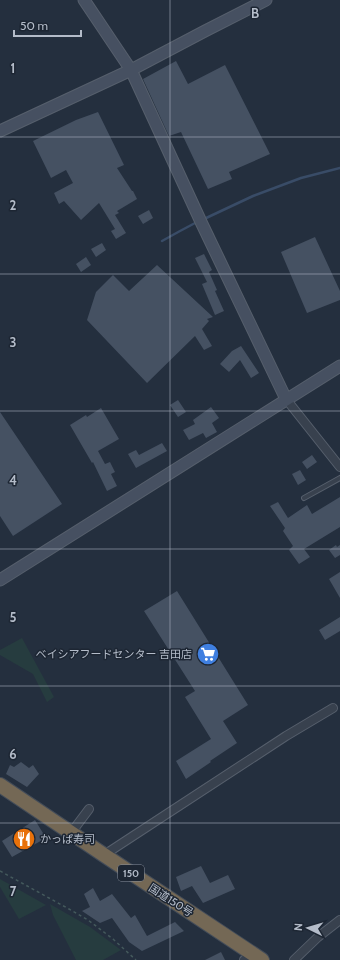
<svg xmlns="http://www.w3.org/2000/svg" width="340" height="960" viewBox="0 0 340 960" font-family="Cabin,'Noto Sans JP',sans-serif">
  <style>
    .green { fill: #263c3f }
    .lines { fill: none; stroke-linecap: round; stroke-linejoin: round }
    .stream { stroke: #394c67; stroke-width: 2.5 }
    .building { fill: #455162 }
    .lane-casing { stroke: #565f6c; stroke-width: 6 }
    .street-casing { stroke: #565f6c; stroke-width: 10 }
    .secondary-casing { stroke: #565f6c; stroke-width: 13 }
    .highway-casing { stroke: #434c59; stroke-width: 16 }
    .path { stroke: #44595c; stroke-width: 1.5; stroke-dasharray: 3 3; stroke-linecap: butt }
    .lane { stroke: #38414e; stroke-width: 4 }
    .street { stroke: #38414e; stroke-width: 8 }
    .secondary { stroke: #465061; stroke-width: 11 }
    .highway { stroke: #746855; stroke-width: 14 }
    .grid { fill: none; stroke: #b4bcc9; stroke-width: 1; stroke-opacity: 0.55 }
    .labels { text-anchor: middle; stroke-width: 3; stroke-linejoin: round; paint-order: stroke }
    .shield { fill: #1d2633; stroke: #878f9c; stroke-width: 1 }
    .shield-label { font-size: 10px; font-weight: bold; fill: #b4bcc9 }
    .poi-label { font-size: 11px; fill: #b4bcc9; stroke: #1d2633; text-anchor: end }
    .street-label { font-size: 11px; fill: #b4bcc9; stroke: #1d2633 }
    .grid-label { font-size: 13px; text-anchor: middle; font-weight: bold; fill: #b4bcc9; stroke: #1d2633; stroke-width: 3; stroke-linejoin: round; paint-order: stroke }
  </style>
  <rect width="100%" height="100%" fill="#242f3e"/>
  <path class="green" d="M22 638 54 697 47 702 33 674 0 655V650Z
    M0 879 46 905 19 919 0 887Z
    M50 904 90 927 121 950 103 960H76L53 915Z"/>
  <g class="lines">
    <path class="stream" d="M204 219 253 196 301 178 340 168
      M162 241 180 231 197 222"/>
  </g>
  <path class="building" d="M176 61 188 84 225 65 270 154 229 172 232 179 208 189 181 132 169 136 143 79Z
    M98 112 124 165 117 168 132 191H133L137 199 117 211 119 213 115 215 126 233 116 239 111 231 115 229 99 203 81 220 64 201 59 204 54 193 73 183 66 170 51 178 33 141 76 120Z
    M149 210 153 218 143 224 138 216Z
    M315 237 340 291V300L307 313 281 252Z
    M102 243 106 250 96 257 91 249Z
    M204 254 212 270 209 272 217 290 215 291 224 311 215 315 202 284 207 282 195 258Z
    M86 257 91 265 81 272 76 264Z
    M157 265 213 317 207 319 209 321 202 329 212 346 204 350 195 336 147 383 87 320 96 292 113 275 129 291Z
    M241 346 259 373 251 378 240 360 229 372 220 364 232 351Z
    M178 400 186 412 178 417 170 405Z
    M211 407 219 418 212 423 217 432 206 438 203 433 189 440 183 430 195 424 193 420Z
    M101 408 119 439 98 451 105 464 110 462 115 472 111 474 117 486 107 491 93 462 92 463 70 425 86 415 87 417Z
    M0 412 62 504 13 536 0 516Z
    M162 443 167 451 136 468 128 454 136 450 139 455Z
    M312 455 317 462 307 469 302 462Z
    M300 470 306 480 298 485 292 474Z
    M340 497V527L304 549 310 557 299 564 289 550 293 546 283 531 285 528 270 506 278 502 288 518 307 505 312 514Z
    M336 545 337 547 340 545V555L335 558 329 550Z
    M340 572V598L329 579Z
    M177 591 248 705 223 721 237 743 210 761 211 762 186 779 176 761 211 739 185 697 195 691 144 611Z
    M340 617V631L325 640 319 630Z
    M21 762 29 768 33 765 39 774 27 787 6 774 10 765 14 767Z
    M35 820 46 838 12 857 2 841Z
    M201 866 210 883 228 875 235 889 203 903 192 886 181 891 176 877Z
    M93 888 100 901 112 894 131 918 135 915 147 936 175 922 184 931 142 951 129 942 112 918 100 923 82 911 90 907 84 894Z
    M221 952 225 960H205Z"/>
  <g class="lines">
    <g class="lane-casing">
      <path id="lane" d="M304 498 340 478"/>
    </g>
    <g class="street-casing">
      <path id="street" d="M286 399 340 467
        M71 833 89 809
        M104 855 286 736 333 708
        M244 960 253 954
        M294 960 318 937 340 920"/>
    </g>
    <g class="secondary-casing">
      <path id="secondary" d="M84 0 131 70 202 224 286 399
        M0 131 131 70 205 31 266 0
        M0 580 340 366"/>
    </g>
    <g class="highway-casing">
      <path id="highway" d="M0 785 104 855 262 960"/>
    </g>
    <path class="path" d="M0 871 69 909 88 920 113 939 136 960"/>
    <use href="#lane" class="lane"/>
    <use href="#street" class="street"/>
    <use href="#secondary" class="secondary"/>
    <use href="#highway" class="highway"/>
  </g>
  <path class="grid" d="M170 0V960M0 137H340M0 274H340M0 411H340M0 549H340M0 686H340M0 823H340"/>
  <defs>
    <g id="supermarket-disc" transform="scale(1.15)"><circle r="9.5" fill="#3f7fe0" stroke="#1d2633"/><path d="M-6-5.5h2.5l.6 2H6L4.5 2H-2.5L-4.4-4H-6ZM-1.5 3.2a1.3 1.3 0 1 0 .1 0ZM3 3.2a1.3 1.3 0 1 0 .1 0Z" fill="#fff"/></g>
    <g id="restaurant-disc" transform="scale(1.15)"><circle r="9.5" fill="#e8710a" stroke="#1d2633"/><path d="M-5-6h1v4h1v-4h1v4h1v-4h1v5L-1.5 .5V6h-2V.5L-5-1ZM5-6V6H3V1.5H1.5Q1.5-4 5-6Z" fill="#fff"/></g>
  </defs>
  <g fill-rule="evenodd">
    <use href="#supermarket-disc" x="208" y="654"/>
    <use href="#restaurant-disc" x="24" y="839"/>
  </g>
  <g class="labels">
    <rect class="shield" x="118" y="865" width="26" height="16" rx="3"/>
    <g class="shield-label">
      <text x="131" y="877">150</text>
    </g>
    <g class="poi-label">
      <text x="192" y="658">ベイシアフードセンター 吉田店</text>
      <text x="40" y="843" text-anchor="start">かっぱ寿司</text>
    </g>
    <g class="street-label">
      <text transform="translate(171 900) rotate(33)" y="4">国道150号</text>
    </g>
  </g>
  <g class="grid-label">
    <text x="255" y="18">B</text>
    <text x="13" y="73">1</text>
    <text x="13" y="210">2</text>
    <text x="13" y="347">3</text>
    <text x="13" y="485">4</text>
    <text x="13" y="622">5</text>
    <text x="13" y="759">6</text>
    <text x="13" y="896">7</text>
  </g>
  <g transform="translate(308 928) rotate(275)" stroke="#1d2633" stroke-width="3" paint-order="stroke">
  <path d="M0-3L7 15L0 10L-7 15Z" fill="#b4bcc9"/>
  <text y="-6" font-size="11" font-weight="bold" text-anchor="middle" fill="#b4bcc9">N</text>
  </g>
  <path d="M14 30v6h67v-6" fill="none" stroke="#b4bcc9" stroke-width="2"/>
  <text x="20" y="30" font-size="12" fill="#b4bcc9" stroke="#1d2633" stroke-width="3" paint-order="stroke">50 m</text>
</svg>
